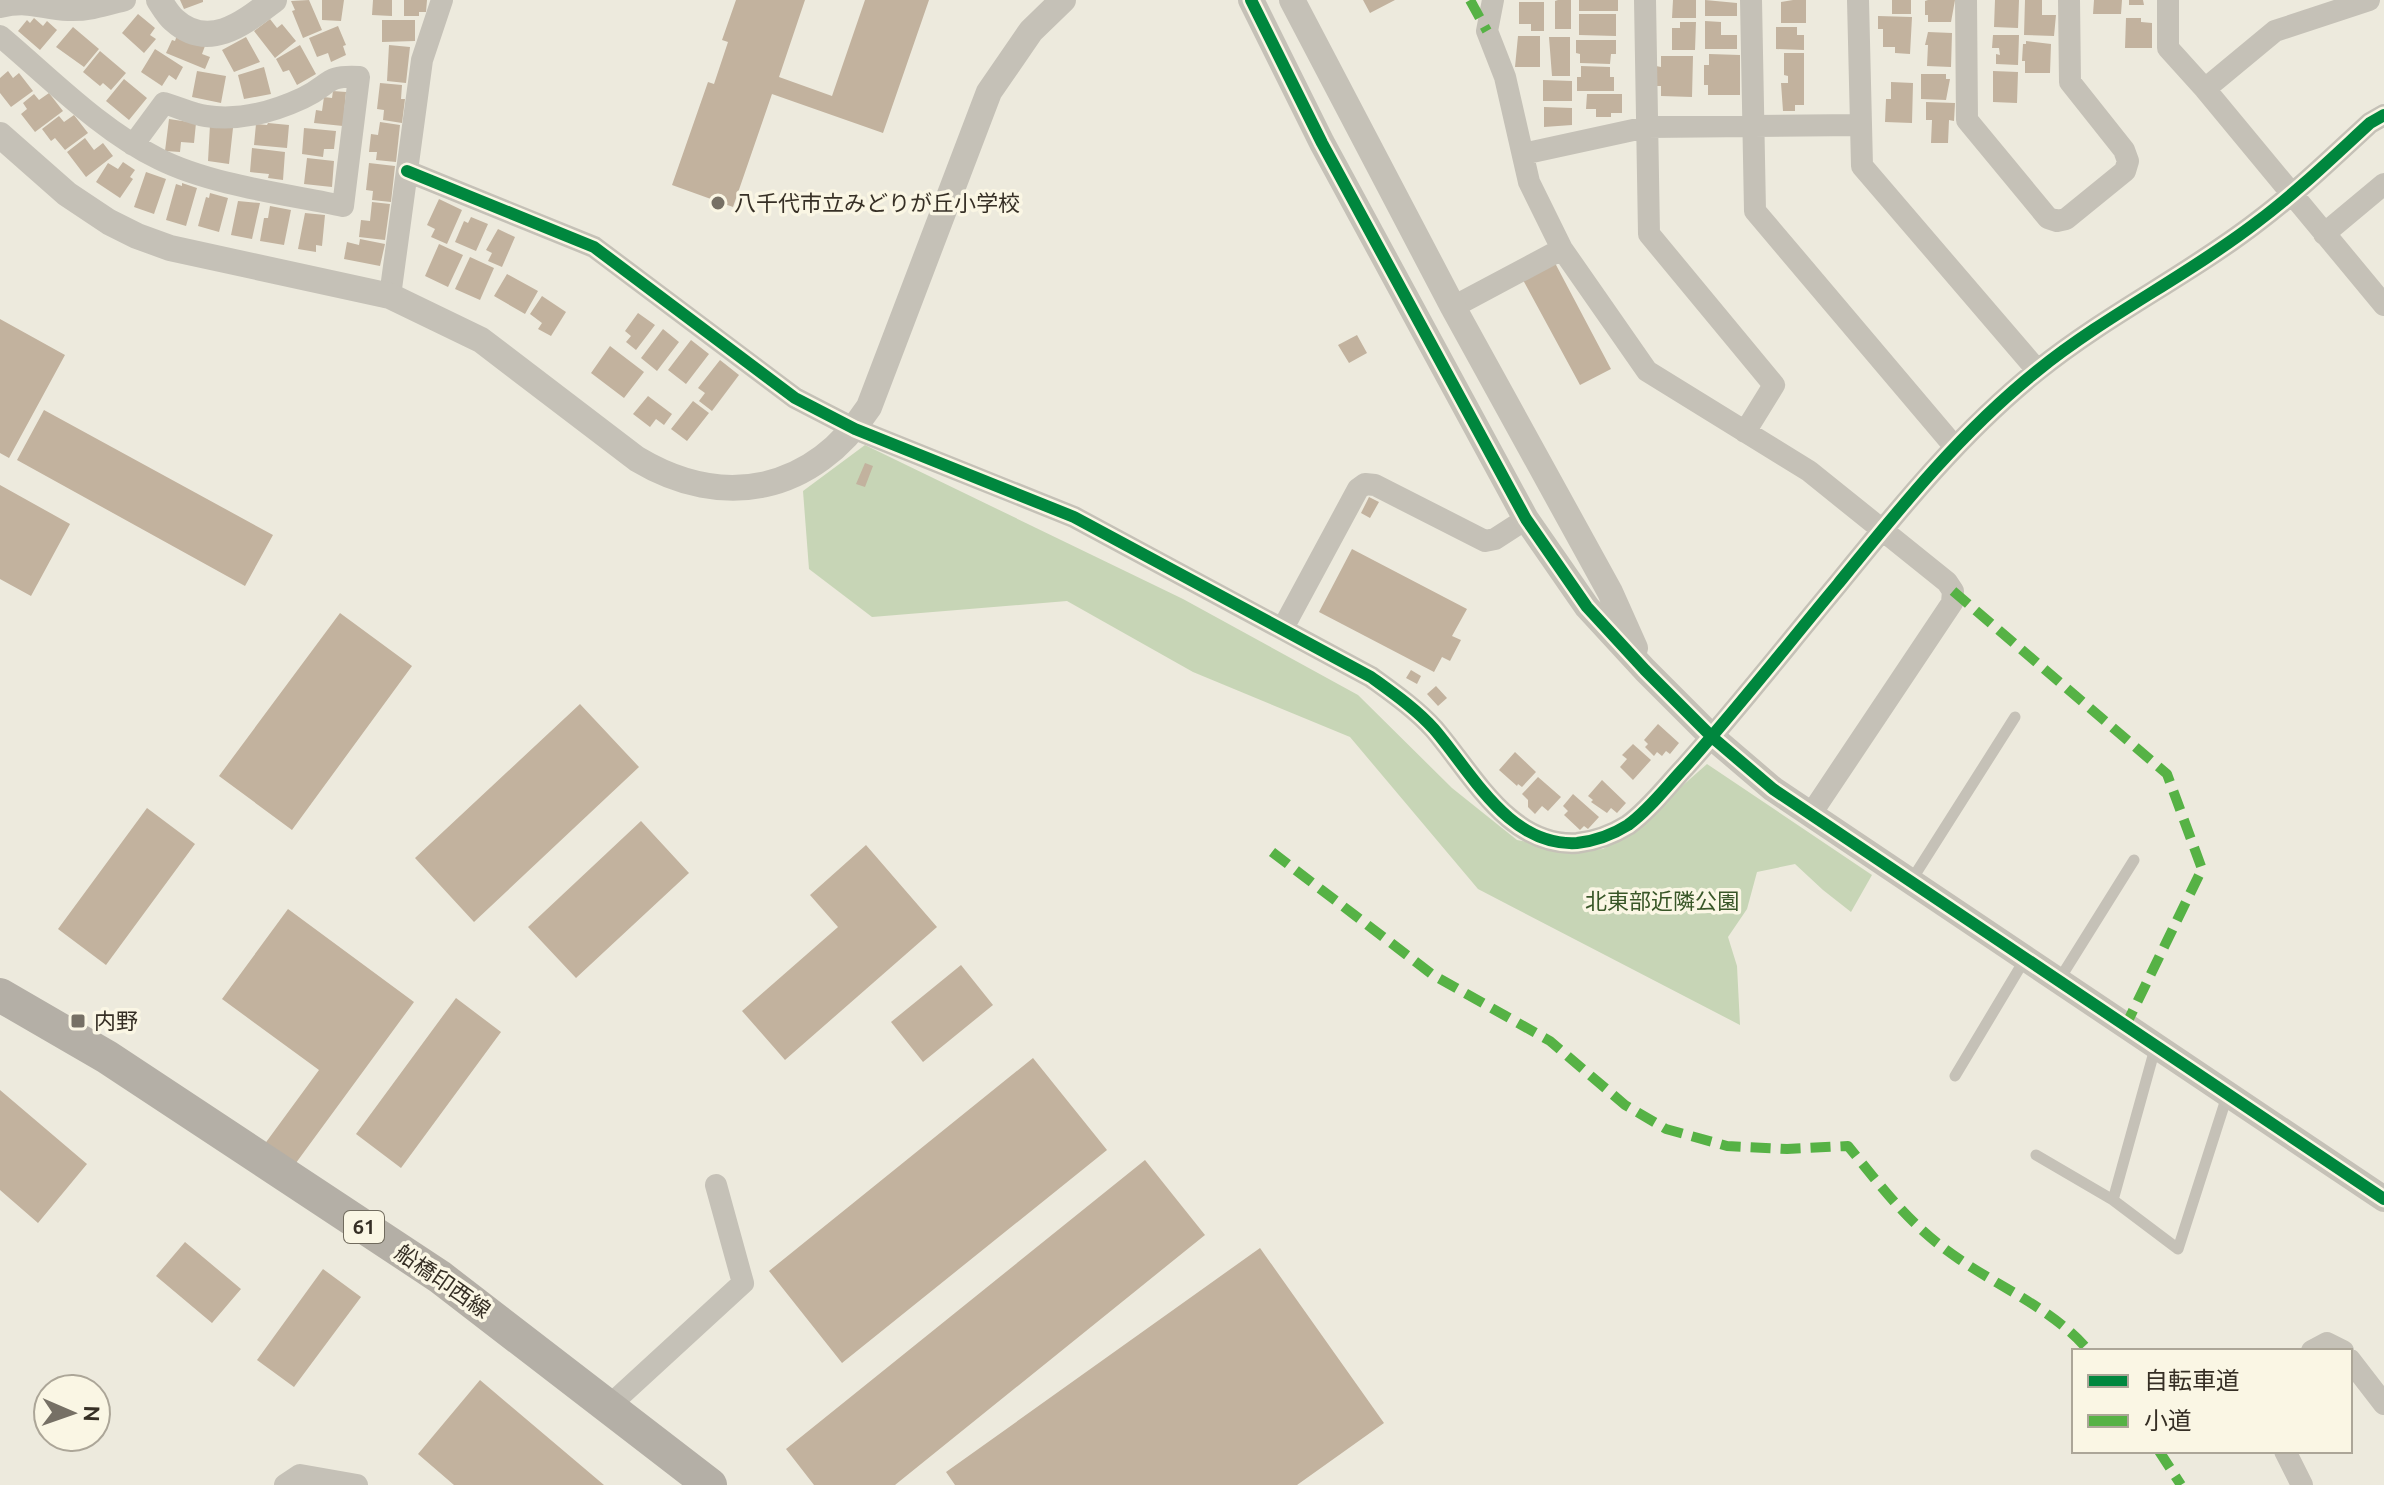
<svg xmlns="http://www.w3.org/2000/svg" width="2384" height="1485" viewBox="0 0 2384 1485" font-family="Ubuntu,'Noto Sans JP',sans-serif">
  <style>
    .green { fill: #c7d5b6 }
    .building { fill: #c2b29e }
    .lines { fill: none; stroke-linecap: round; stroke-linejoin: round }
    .service { stroke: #c5c1b7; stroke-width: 11 }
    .minor { stroke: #c5c1b7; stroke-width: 22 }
    .tertiary { stroke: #c5c1b7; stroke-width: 26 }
    .primary { stroke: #b4afa6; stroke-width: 34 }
    .quiet { stroke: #56b245; stroke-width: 10; stroke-dasharray: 20 10; stroke-linecap: butt }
    .cycleway-casing { stroke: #faf6e4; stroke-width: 17 }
    .cycleway { stroke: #00873e; stroke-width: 12 }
    .poi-dot { fill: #767065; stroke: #faf6e4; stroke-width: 3 }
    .labels { text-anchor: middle; stroke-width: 7; stroke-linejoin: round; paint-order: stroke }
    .shield { fill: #faf6e4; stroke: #716b5e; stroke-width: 2 }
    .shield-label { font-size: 20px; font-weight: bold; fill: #362f25 }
    .poi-label { font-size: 22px; fill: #362f25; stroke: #faf6e4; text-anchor: start }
    .park-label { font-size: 22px; fill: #385627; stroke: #faf6e4 }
    .street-label { font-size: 22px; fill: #362f25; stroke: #faf6e4 }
  </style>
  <rect width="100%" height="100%" fill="#edeadd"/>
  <path class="green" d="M865 445 1183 599 1358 695 1452 788 1517 840 1577 851 1603 849 1630 832 1707 764 1872 875 1851 912 1823 890 1795 864 1757 872 1747 909 1728 937 1737 966 1740 1025 1478 889 1350 737 1193 672 1067 601 872 617 809 569 803 491Z"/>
  <path class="building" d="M180 0H203V2L184 9Z
    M309 0 322 30 303 38 292 11 295 10 291 1Z
    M322 0H344L341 21 322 20Z
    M373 0H392V16L372 15Z
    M404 0H427L426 12H419V16H404Z
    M736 0H805L779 77 832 96 865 0H929L883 133 772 94 733 207 672 185 708 82 714 84 728 42 722 40Z
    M1363 0H1395L1370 13Z
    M1558 0H1571V29H1555V1Z
    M1579 0H1618V11H1579Z
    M1673 0H1696V18H1672Z
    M1705 0 1737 3V16H1705Z
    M1793 0H1806V23H1781V2Z
    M1892 0H1911V14H1892Z
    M1928 0H1955L1951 22H1928V15H1925V1Z
    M1995 0H2019L2018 28 1994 27Z
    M2025 0H2042V15H2056L2054 36 2024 35Z
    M2094 0H2122L2121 14H2093Z
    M2129 0H2143L2144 5H2129Z
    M1519 2H1544V31H1531V24H1519Z
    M138 14 155 28 150 35 156 39 144 53 122 33Z
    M1579 14H1616V36L1579 35Z
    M1878 16 1912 17 1910 54 1895 53V47H1883V29H1878Z
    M34 18 43 26 47 21 57 30 40 50 18 31 27 20 30 23Z
    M2126 18H2141V22L2152 23V48H2125Z
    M270 19 277 28 282 24 296 41 275 58 254 31Z
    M382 20H415V41L382 42Z
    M1705 21 1721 22V35H1737V49H1705Z
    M1680 22H1696L1695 50H1672V28H1680Z
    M338 26 346 45 343 46 346 55 331 62 328 53 317 57 309 38Z
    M73 27 99 49 84 67 56 47Z
    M1776 27H1797V35H1804V50L1776 49Z
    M1928 32 1952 33 1951 67 1927 66 1928 45H1925Z
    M177 35 205 46 202 54 210 57 205 69 166 53 172 40 175 41Z
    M1993 35H2019L2018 65 1996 64V54L2000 55 1999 48H1992Z
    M1518 36H1540V67H1515Z
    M246 37 260 62 234 72 222 50Z
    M1549 37H1570V76H1552Z
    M1576 40H1616V54H1611L1610 64 1580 63V54L1576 53Z
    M2026 41 2051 44 2050 73H2025V61H2022L2023 44H2026Z
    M300 45 316 74 297 85 289 70 283 72 276 59Z
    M389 45 410 47 406 83 387 81Z
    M155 49 183 67 176 80 169 75 162 86 141 72Z
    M100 51 126 73 111 90 103 83 100 86 83 72Z
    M1784 53H1804V105H1795V111H1783L1781 83H1788V76L1784 75Z
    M1709 54 1740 55V95H1708V85H1704V65H1709Z
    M1661 56H1693L1692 97 1661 96V86H1657L1656 66 1661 67Z
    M1581 66 1610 67V77H1614V91H1577V77H1581Z
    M264 67 271 94 244 99 238 75Z
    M8 71 13 78 19 73 33 91 11 107 0 93V78Z
    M197 71 226 76 221 103 192 97Z
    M1993 71 2018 72 2017 103 1993 102Z
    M1921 74H1946V79H1950L1946 100 1921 99Z
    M124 79 147 98 129 120 106 101Z
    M1543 80 1572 81V101H1543Z
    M1891 82 1913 83 1912 123 1885 122 1886 99H1891Z
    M380 83 402 85 401 99H405L402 123 383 120 384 110 377 109Z
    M333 91 346 92 343 126 314 123 316 110 322 111 324 97 332 98Z
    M49 93 63 111 35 132 21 114 27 109 23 103 34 94 39 100Z
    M1587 94H1622V113H1611V117H1596V109H1586Z
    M1926 102 1955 103 1954 121 1949 120 1948 143H1931L1932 120H1926Z
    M1544 107 1572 108V125L1544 127Z
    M74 115 88 133 65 150 55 138 51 141 42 129 59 116 64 122Z
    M169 119 196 123 194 143 181 142 180 152 165 151Z
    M380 122 400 125 396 162 376 160 377 152H369L371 134 378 135Z
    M268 123 289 125 287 148 254 145 256 124 267 125Z
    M210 125 233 128 229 164 208 161Z
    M304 128 336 131 334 149H324L323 157 302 154Z
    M85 138 94 150 103 143 113 156 86 177 67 152Z
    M252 148 285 152 283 180 268 178 269 174 250 172Z
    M307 158 334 161 332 187 304 184Z
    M123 162 135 170 130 177 133 179 120 198 96 182 108 163 118 169Z
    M369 163 395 166 391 202 372 200 373 191 366 190Z
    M146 172 166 179 154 214 134 207Z
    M182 183 197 188 186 226 166 220 176 184 182 186Z
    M210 193 228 198 219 232 198 226 206 197 209 198Z
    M439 199 462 210 447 244 431 237 435 229 427 225Z
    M238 201 260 203 252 239 231 235Z
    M372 202 390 204 385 240 359 237 361 220 370 221Z
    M270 206 291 210 284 245 260 241 264 218H268Z
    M305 213 325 215 322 246 316 245V252L298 249Z
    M471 217 488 224 476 251 455 242 464 221 468 223Z
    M498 229 515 237 502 267 488 261 492 253 486 250Z
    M360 239 385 244 380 266 344 259 347 242 359 245Z
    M439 244 463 255 448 287 425 276Z
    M470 257 494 268 480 300 455 289Z
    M1555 263 1611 369 1580 385 1523 280Z
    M507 274 538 291 525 314 494 296Z
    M542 296 566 312 551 336 538 329 542 323 530 314Z
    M638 313 655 325 636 350 626 342 631 336 625 331Z
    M0 319 65 355 9 458 0 453Z
    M663 329 679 342 657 371 641 358Z
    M1357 335 1367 353 1349 363 1338 345Z
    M691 340 709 354 686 384 668 370Z
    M610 346 644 372 624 398 591 373Z
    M720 360 739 375 712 411 699 401 705 393 698 388Z
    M648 396 672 414 664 425 656 419 650 427 633 414Z
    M693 401 709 413 687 441 671 429Z
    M44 410 273 535 245 586 17 460Z
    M865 463 873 466 865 487 856 484Z
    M0 485 70 524 31 596 0 579Z
    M1369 497 1379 502 1370 518 1361 513Z
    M1352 549 1467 609 1452 636 1461 640 1450 661 1442 657 1434 672 1319 612Z
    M340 613 412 666 292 830 219 776Z
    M1411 670 1421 676 1417 684 1406 678Z
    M1436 686 1447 698 1438 706 1427 694Z
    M580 704 639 767 474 922 415 858Z
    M1658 724 1679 743 1670 754 1666 751 1662 756 1657 752 1654 756 1645 747 1648 744 1644 740Z
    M1633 744 1651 760 1633 780 1620 767 1627 759 1622 755Z
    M1515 752 1536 772 1522 787 1518 784 1517 786 1499 770Z
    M1538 777 1561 797 1548 811 1542 806 1535 814 1528 807V800L1522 794Z
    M1602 780 1626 803 1617 813 1611 808 1607 813 1591 802 1593 800 1588 796Z
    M1573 794 1599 817 1588 829 1584 826 1580 830 1564 815 1568 811 1563 806Z
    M147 808 195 844 106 965 58 929Z
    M641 821 689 873 576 978 528 927Z
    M866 845 937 927 785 1060 742 1011 838 927 810 895Z
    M288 909 414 1002 293 1167 264 1145 319 1070 222 999Z
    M961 965 993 1005 923 1062 891 1022Z
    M456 998 501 1032 401 1168 356 1134Z
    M1033 1058 1107 1150 842 1363 769 1271Z
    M0 1090 87 1164 38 1223 0 1190Z
    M1145 1160 1205 1235 895 1485H814L786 1449Z
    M185 1242 241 1289 212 1323 156 1276Z
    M1260 1248 1384 1423 1297 1485H955L946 1472Z
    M323 1269 361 1297 294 1387 257 1360Z
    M480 1380 604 1485H454L418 1454Z"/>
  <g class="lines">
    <path class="service" d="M1911 881 2015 717
      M2059 980 2134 860
      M2156 1045 2113 1200 2178 1249 2228 1093
      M1955 1076 2025 959
      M2036 1155 2113 1200"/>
    <path class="minor" d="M1493 0 1487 31 1505 77 1529 182 1562 249 1647 371 1809 471 1947 582 1953 591 1952 603 1811 814
      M1645 0 1649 234 1774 385 1745 432
      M1751 0 1755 211 1954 446
      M1858 0 1862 166 2037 370
      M1966 0 1967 120 2048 218 2057 221 2066 219 2125 171 2128 161 2124 150 2070 82 2069 0
      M2168 0V48L2205 89
      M2369 0 2275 31 2205 89 2384 305
      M0 7C31 0 41 9 68 10 88 11 106 5 125 0
      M0 36C50 78 100 130 159 159 211 185 286 194 343 206L359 77C324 75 331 85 303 98 273 112 239 121 206 116 192 114 178 107 164 103L133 145
      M1523 154 1647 127 1859 125
      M407 171 594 247 795 398 855 429 1074 517 1371 677C1393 693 1416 709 1434 729 1472 773 1509 847 1577 843 1595 841 1612 835 1628 825 1649 810 1667 786 1685 767 1738 708 1787 645 1838 584 1899 509 1961 432 2037 371 2106 315 2187 276 2257 222 2297 192 2333 157 2370 123L2384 115
      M2324 234 2384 184
      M390 296 422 60 442 0
      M1453 307 1562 249
      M1283 628 1358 489 1365 484 1375 485 1485 541 1495 539 1526 519
      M2312 1351 2327 1343 2343 1351
      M2350 1360 2384 1404
      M609 1406 743 1283 716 1185
      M2285 1451 2302 1485
      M285 1485 300 1475 357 1485"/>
    <path class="tertiary" d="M159 0C163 6 168 15 174 20 209 52 245 22 274 0
      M1251 0 1322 143 1526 519 1587 607 1645 670 1712 737 1773 789 2384 1199
      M1292 0 1453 307 1610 592 1635 648
      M0 135 67 194 109 222 137 236 170 248 390 296 481 340 637 459C724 511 813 492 869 407L989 92 1031 31 1063 0"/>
    <path class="primary" d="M0 995 107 1057 440 1277 710 1485"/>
    <path class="quiet" d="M1470 0 1487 31
      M1953 591 2167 774 2202 869 2126 1025
      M1272 852 1433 975 1550 1041 1625 1105 1666 1129 1727 1146 1787 1149 1848 1146C1884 1190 1911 1227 1959 1259 2003 1289 2054 1310 2089 1351
      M2159 1451 2181 1485"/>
    <g class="cycleway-casing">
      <path id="cycleway" d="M1251 0 1322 143 1526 519 1587 607 1645 670 1712 737 1773 789 2384 1199
        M407 171 594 247 795 398 855 429 1074 517 1371 677C1393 693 1416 709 1434 729 1472 773 1509 847 1577 843 1595 841 1612 835 1628 825 1649 810 1667 786 1685 767 1738 708 1787 645 1838 584 1899 509 1961 432 2037 371 2106 315 2187 276 2257 222 2297 192 2333 157 2370 123L2384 115"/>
    </g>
    <use href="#cycleway" class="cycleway"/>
  </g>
  <g class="poi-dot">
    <circle cx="718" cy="203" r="8"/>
    <rect x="70" y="1013" width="16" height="16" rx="4"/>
  </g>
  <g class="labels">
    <rect class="shield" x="344" y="1211" width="40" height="32" rx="6"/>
    <g class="shield-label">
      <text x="364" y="1234">61</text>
    </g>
    <g class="poi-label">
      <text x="734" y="211">八千代市立みどりが丘小学校</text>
      <text x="94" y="1029">内野</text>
    </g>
    <g class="park-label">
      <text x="1662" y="909">北東部近隣公園</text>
    </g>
    <g class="street-label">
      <text transform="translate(443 1281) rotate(35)" y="8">船橋印西線</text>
    </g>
  </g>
  <rect x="2072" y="1349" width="280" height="104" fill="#faf6e4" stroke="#aca698" stroke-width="2"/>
  <rect x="2088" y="1375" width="40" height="12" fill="#00873e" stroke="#aca698" stroke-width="2"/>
  <text x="2144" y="1389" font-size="24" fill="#362f25">自転車道</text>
  <rect x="2088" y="1415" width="40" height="12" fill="#56b245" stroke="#aca698" stroke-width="2"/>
  <text x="2144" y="1429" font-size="24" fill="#362f25">小道</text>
  <g transform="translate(72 1413) rotate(92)"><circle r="38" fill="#faf6e4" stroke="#aca698" stroke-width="2"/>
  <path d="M0-6L14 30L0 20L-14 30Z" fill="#767065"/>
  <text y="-12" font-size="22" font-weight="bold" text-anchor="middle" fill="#362f25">N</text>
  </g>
</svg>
